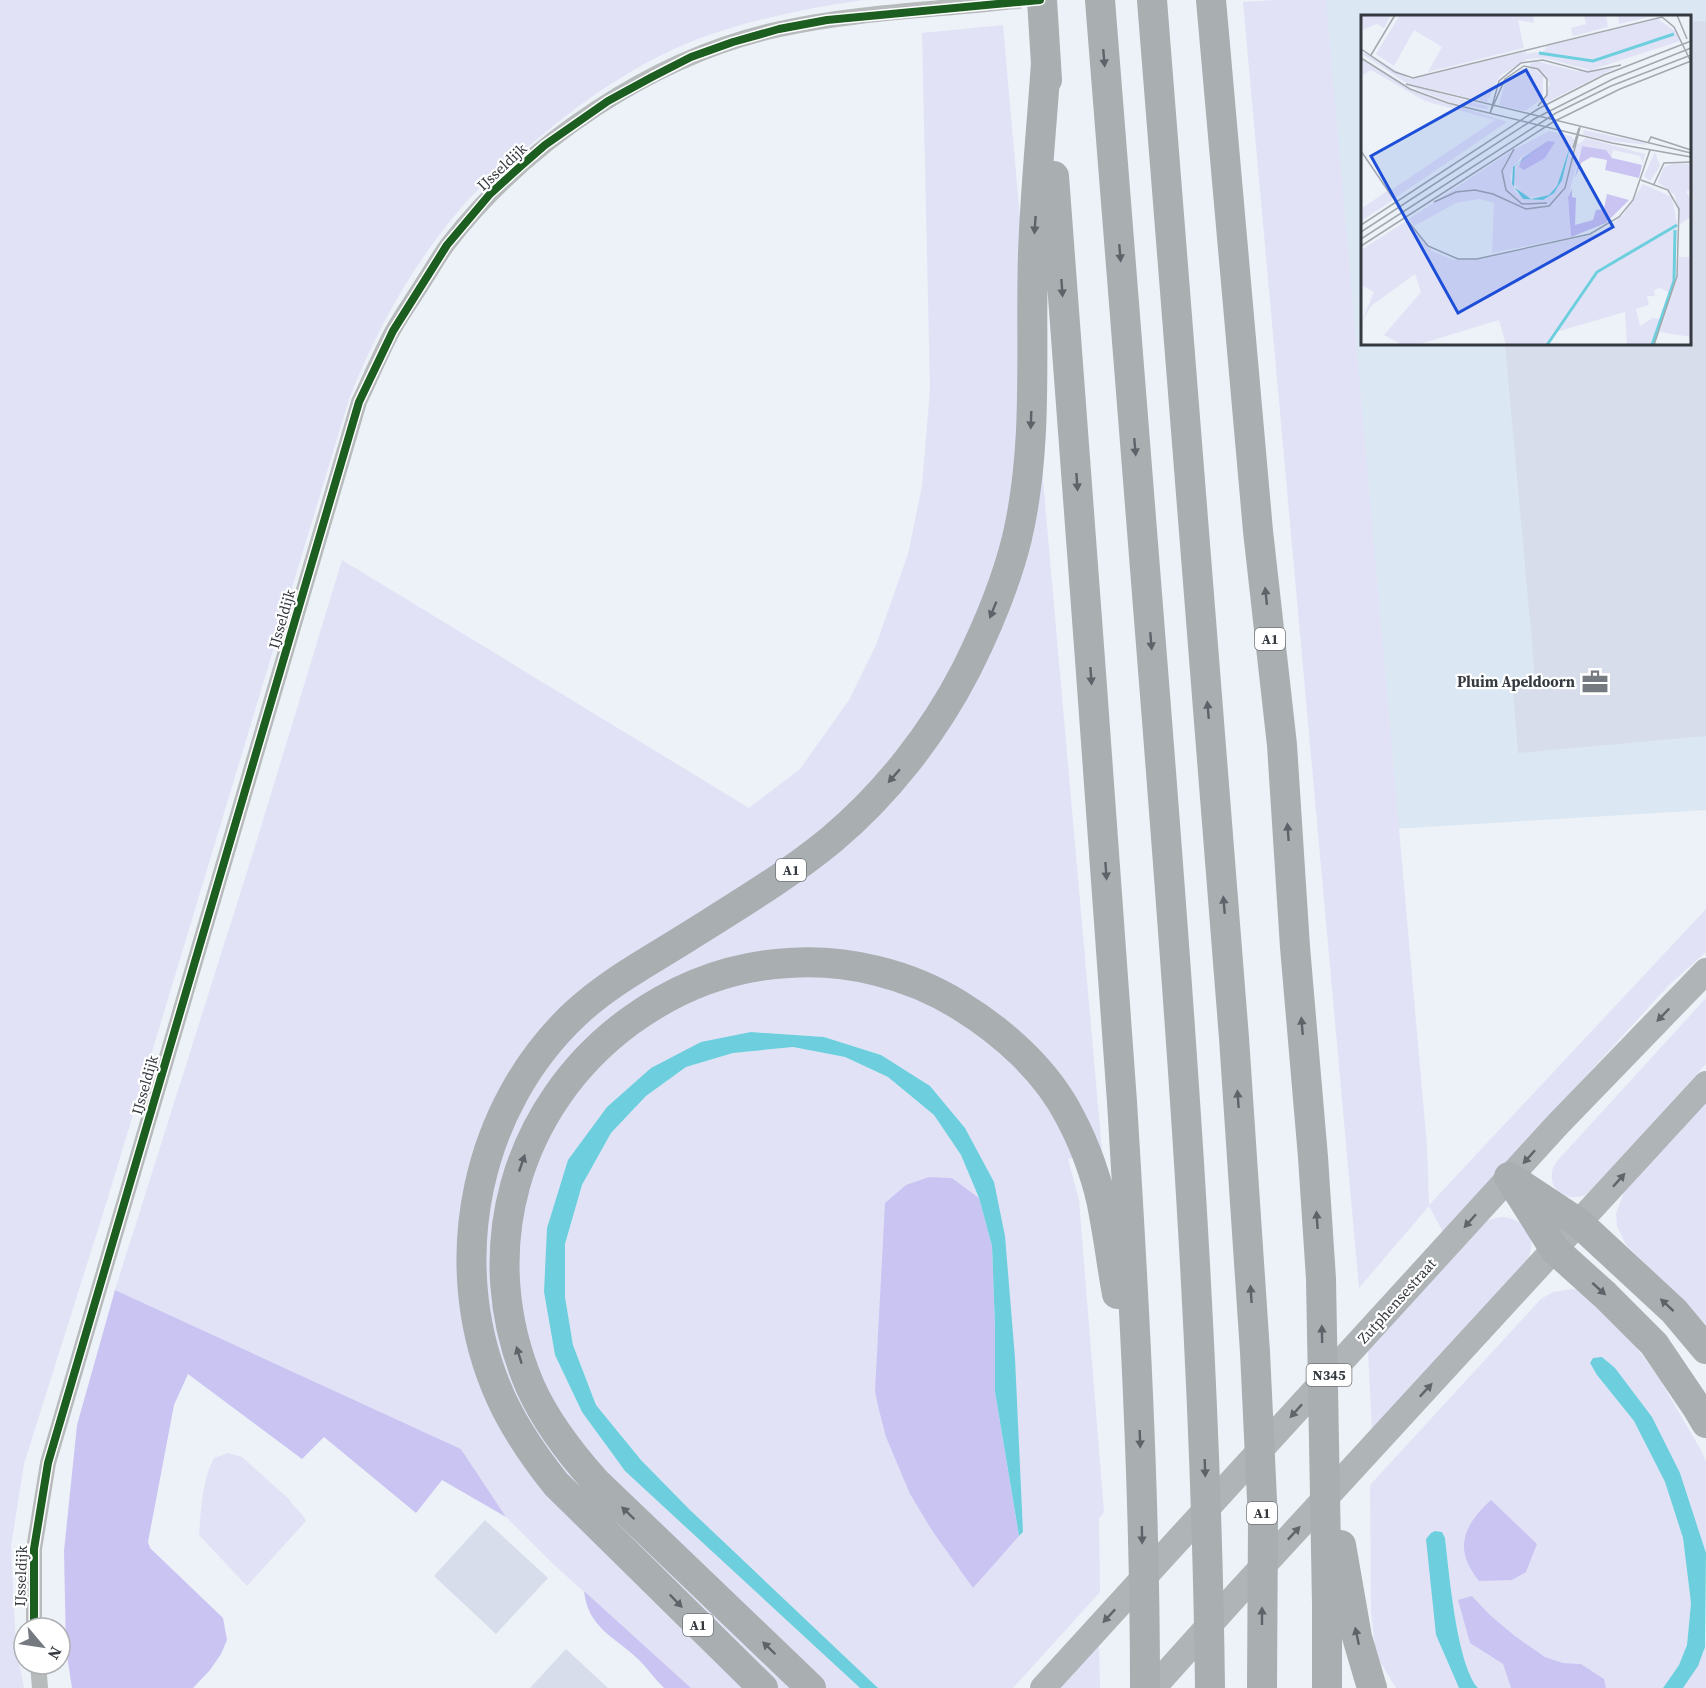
<svg xmlns="http://www.w3.org/2000/svg" width="1706" height="1688" viewBox="0 0 1706 1688" font-family="'Source Serif 4',serif">
  <style>
    .built { fill: #dbe7f3; fill-rule: evenodd }
    .green { fill: #e2e2f7 }
    .forest { fill: #cac4f3 }
    .water { fill: #6dcfdd }
    .building { fill: #d7ddeb }
    .lines { fill: none; stroke-linecap: round; stroke-linejoin: round }
    .street-tunnel { stroke: #c7cdd2; stroke-width: 16; stroke-dasharray: 16 8; stroke-linecap: butt }
    .street { stroke: #b7bbbc; stroke-width: 16 }
    .primary { stroke: #afb4b6; stroke-width: 26 }
    .highway { stroke: #a9aeb1; stroke-width: 30 }
    .cycleway-casing { stroke: #fff; stroke-width: 11 }
    .cycleway { stroke: #1b5e20; stroke-width: 8 }
    .oneway { fill: #5d6368 }
    .oneway2 { fill: #5f6569 }
    .labels { text-anchor: middle; stroke-width: 4.5; stroke-linejoin: round; paint-order: stroke }
    .shield { fill: #fff; stroke: #717579; stroke-width: 1.5 }
    .shield-label { font-size: 14px; font-weight: bold; fill: #343a40 }
    .street-label { font-size: 15px; fill: #343a40; stroke: #fff }
    .poi-label { font-size: 15px; font-weight: bold; fill: #343a40; stroke: #fff; text-anchor: end }
    .inset-river { fill: none; stroke: #6dcfdd; stroke-width: 3 }
    .inset-road { fill: none; stroke: #a2a8ae; stroke-width: 1.5 }
    .view { fill: #1d4ed8; fill-opacity: 0.15; stroke: #1d4ed8; stroke-width: 3 }
    .inset-edge { fill: none; stroke: #343a40; stroke-width: 3 }
  </style>
  <rect width="100%" height="100%" fill="#ecf2f7"/>
  <path class="built" d="M1300 0H1706V810L1375 830ZM1362 16H1690V344H1362Z"/>
  <path class="green" d="M0 0H864C812 7 759 18 709 35 649 56 594 92 546 132 519 154 491 176 467 201 416 258 377 328 349 399L107 1201 24 1464 11 1546 16 1648 24 1688H0Z
    M1274 0H1326L1427 1146 1429 1205 1706 909V952L1669 985 1648 1008 1443 1232 1429 1206 1359 1288 1243 2Z
    M1003 25 1102 1151 1068 1159 1079 1200 1104 1512 1099 1518 1100 1592 1013 1688H878L689 1509 641 1460 596 1405 573 1345 565 1297V1244L582 1185 611 1133 646 1096 686 1067 733 1053 793 1047 845 1057 888 1077 934 1115 961 1155 979 1198 952 1178 973 1587 1023 1532 994 1182 881 1055 824 1037 751 1032 607 1107 544 1292 555 1355 582 1412 625 1471 860 1688H691L553 1564 506 1517 461 1449 115 1290 257 840 342 560 749 808 800 769 849 700 876 645 908 554 922 486 930 389 922 33Z
    M1706 998V1064L1589 1193C1573 1203 1549 1194 1552 1173 1552 1168 1555 1164 1558 1160Z
    M1706 1101V1324L1626 1245 1617 1226 1616 1214 1624 1192Z
    M1501 1217C1527 1218 1539 1240 1526 1263L1372 1432 1368 1351 1483 1224 1488 1220Z
    M1571 1289 1579 1290 1610 1312 1659 1378 1702 1452 1706 1462V1553L1680 1473 1593 1358 1590 1363 1597 1375 1634 1421 1665 1482 1683 1538 1691 1603 1687 1645 1679 1665 1663 1688H1606L1603 1679 1581 1664 1563 1663 1545 1657 1515 1636 1490 1615 1472 1596 1476 1647 1503 1664 1511 1688H1478C1457 1665 1449 1572 1445 1538L1436 1635 1459 1688H1396L1376 1655 1371 1612 1370 1485 1541 1299 1553 1292Z
    M228 1453 242 1457 289 1499C293 1507 303 1513 306 1521L247 1586 199 1535C201 1509 202 1481 214 1458Z
    M1706 1640V1688H1683C1693 1673 1704 1658 1706 1640Z
    M1099 1643 1100 1688H1059Z"/>
  <path class="forest" d="M929 1177 952 1178 979 1198 992 1246 995 1328V1392L1019 1536 973 1588 933 1532 910 1494 886 1437 878 1406 875 1391 885 1203 906 1185Z
    M115 1290 461 1449 506 1517 442 1480 416 1513 324 1437 302 1459 188 1374 174 1405 148 1542 150 1548 223 1618 227 1640 221 1654 210 1670 193 1688H72L66 1649 64 1551 77 1425Z
    M1491 1500 1537 1544 1526 1572 1512 1580 1479 1581C1453 1549 1463 1526 1491 1500Z
    M584 1591 691 1688H664C655 1679 647 1668 638 1659 615 1637 588 1628 584 1591Z
    M1472 1596 1490 1615 1515 1636 1545 1657 1563 1663 1581 1664 1604 1679 1606 1688H1511L1503 1664 1470 1643 1458 1600Z"/>
  <path class="water" d="M751 1032 824 1037 881 1055 930 1086 965 1128 994 1182 1005 1236 1015 1358 1023 1532 1019 1536 995 1392V1328L992 1246 979 1198 961 1155 934 1115 888 1077 845 1057 793 1047 733 1053 686 1067 646 1096 611 1133 582 1185 565 1244V1297L573 1345 596 1405 641 1460 689 1509 878 1688H860L625 1471 582 1412 555 1355 544 1292 547 1228 568 1160 607 1107 651 1068 701 1042Z
    M1602 1357 1615 1368 1652 1417 1680 1473 1706 1553 1705 1647 1698 1666 1683 1688H1663L1679 1665 1687 1645 1691 1603 1683 1538 1665 1482 1634 1421 1597 1375 1590 1363 1593 1358Z
    M1435 1531 1442 1532 1445 1538C1449 1572 1457 1665 1478 1688H1459L1436 1635 1426 1539 1431 1533Z"/>
  <path class="building" d="M1706 21V736L1518 753 1512 679 1535 677 1505 344H1689V22Z
    M485 1520 548 1578 496 1634 434 1576Z
    M566 1649 608 1688H530Z"/>
  <g class="lines">
    <path class="street-tunnel" d="M1005 2 1040 0"/>
    <path class="street" d="M34 1628V1549L48 1463 359 402C370 379 380 355 392 332 402 314 415 296 426 278 433 267 440 255 448 244 527 142 654 56 780 29 853 13 931 10 1005 2
      M38 1664 40 1688"/>
    <path class="primary" d="M1043 1688 1558 1124 1706 971
      M1153 1688 1240 1591 1706 1084"/>
    <path class="highway" d="M1042 0 1047 80
      M1100 0C1118 232 1137 463 1155 695 1181 1026 1206 1356 1210 1688
      M1152 0 1234 1038 1255 1352 1263 1521 1262 1688
      M1211 0 1258 531 1282 745 1295 947 1313 1157 1321 1279 1327 1604V1688
      M1054 176C1075 485 1102 793 1122 1102 1134 1297 1145 1493 1145 1688
      M1509 1177 1555 1250 1605 1295 1654 1344 1696 1406 1706 1423
      M1517 1182 1579 1223 1674 1311 1706 1349
      M1341 1545 1357 1637 1372 1688
      M763 1688 556 1484C532 1454 509 1420 495 1384 445 1259 476 1107 575 1014 608 983 648 962 686 938 735 907 786 877 831 840 886 794 933 734 966 670 987 628 1006 583 1017 538 1039 444 1030 348 1033 254 1035 190 1042 125 1046 62
      M811 1688 596 1482C570 1453 546 1422 530 1386 473 1253 514 1106 630 1021 677 987 731 966 789 963 847 959 909 974 959 1005 1003 1032 1046 1070 1070 1117 1085 1145 1099 1183 1104 1215 1109 1241 1112 1267 1117 1294"/>
    <g class="cycleway-casing">
      <path id="cycleway" d="M34 1628V1549L48 1463 359 402 393 331 447 245 490 194 522 165 545 145 608 101 652 77 691 57 733 42 779 29 827 20 1040 0"/>
    </g>
    <use href="#cycleway" class="cycleway"/>
  </g>
  <defs><path id="oneway-solid" d="M-6-.8H1V-3.2L6.5 0L1 3.2V.8H-6Z" transform="scale(1.5)"/></defs>
  <g class="oneway">
    <use href="#oneway-solid" transform="translate(1104 58) rotate(85)"/>
    <use href="#oneway-solid" transform="translate(1035 225) rotate(94)"/>
    <use href="#oneway-solid" transform="translate(1120 253) rotate(85)"/>
    <use href="#oneway-solid" transform="translate(1062 288) rotate(86)"/>
    <use href="#oneway-solid" transform="translate(1031 420) rotate(92)"/>
    <use href="#oneway-solid" transform="translate(1135 447) rotate(85)"/>
    <use href="#oneway-solid" transform="translate(1077 482) rotate(86)"/>
    <use href="#oneway-solid" transform="translate(1266 596) rotate(-96)"/>
    <use href="#oneway-solid" transform="translate(993 610) rotate(112)"/>
    <use href="#oneway-solid" transform="translate(1151 641) rotate(85)"/>
    <use href="#oneway-solid" transform="translate(1091 676) rotate(86)"/>
    <use href="#oneway-solid" transform="translate(1208 710) rotate(-95)"/>
    <use href="#oneway-solid" transform="translate(894 776) rotate(131)"/>
    <use href="#oneway-solid" transform="translate(1288 832) rotate(-94)"/>
    <use href="#oneway-solid" transform="translate(1106 871) rotate(86)"/>
    <use href="#oneway-solid" transform="translate(1224 905) rotate(-95)"/>
    <use href="#oneway-solid" transform="translate(1302 1026) rotate(-95)"/>
    <use href="#oneway-solid" transform="translate(1238 1099) rotate(-94)"/>
    <use href="#oneway-solid" transform="translate(522 1163) rotate(-71)"/>
    <use href="#oneway-solid" transform="translate(1317 1220) rotate(-94)"/>
    <use href="#oneway-solid" transform="translate(1599 1289) rotate(42)"/>
    <use href="#oneway-solid" transform="translate(1251 1294) rotate(-94)"/>
    <use href="#oneway-solid" transform="translate(1667 1305) rotate(-137)"/>
    <use href="#oneway-solid" transform="translate(1322 1334) rotate(-91)"/>
    <use href="#oneway-solid" transform="translate(519 1355) rotate(-107)"/>
    <use href="#oneway-solid" transform="translate(1140 1439) rotate(88)"/>
    <use href="#oneway-solid" transform="translate(1205 1468) rotate(88)"/>
    <use href="#oneway-solid" transform="translate(628 1513) rotate(-136)"/>
    <use href="#oneway-solid" transform="translate(1142 1535) rotate(89)"/>
    <use href="#oneway-solid" transform="translate(676 1601) rotate(46)"/>
    <use href="#oneway-solid" transform="translate(1262 1616) rotate(-90)"/>
    <use href="#oneway-solid" transform="translate(1357 1636) rotate(-102)"/>
    <use href="#oneway-solid" transform="translate(769 1648) rotate(-136)"/>
  </g>
  <g class="oneway2">
    <use href="#oneway-solid" transform="translate(1663 1015) rotate(134)"/>
    <use href="#oneway-solid" transform="translate(1529 1157) rotate(132)"/>
    <use href="#oneway-solid" transform="translate(1619 1180) rotate(-48)"/>
    <use href="#oneway-solid" transform="translate(1470 1221) rotate(132)"/>
    <use href="#oneway-solid" transform="translate(1426 1390) rotate(-47)"/>
    <use href="#oneway-solid" transform="translate(1296 1411) rotate(132)"/>
    <use href="#oneway-solid" transform="translate(1294 1533) rotate(-47)"/>
    <use href="#oneway-solid" transform="translate(1109 1616) rotate(133)"/>
  </g>
  <defs>
    <g id="office-bare" transform="scale(2.07)"><path d="M-6-3h4V-5.5h4V-3h4V5H-6ZM-1-4.5V-3h2v-1.5ZM-6 0V1H6V0Z" fill="#747a80" stroke="#fff" stroke-width="2.5" paint-order="stroke"/></g>
  </defs>
  <g fill-rule="evenodd">
    <use href="#office-bare" x="1595" y="682"/>
  </g>
  <g class="labels">
    <g class="shield">
      <rect x="1255" y="628" width="30" height="22" rx="4.5"/>
      <rect x="776" y="859" width="30" height="22" rx="4.5"/>
      <rect x="1306.5" y="1364" width="45" height="22" rx="4.5"/>
      <rect x="1247" y="1502" width="30" height="22" rx="4.5"/>
      <rect x="683" y="1614" width="30" height="22" rx="4.5"/>
    </g>
    <g class="shield-label">
      <text x="1270" y="644">A1</text>
      <text x="791" y="875">A1</text>
      <text x="1329" y="1380">N345</text>
      <text x="1262" y="1518">A1</text>
      <text x="698" y="1630">A1</text>
    </g>
    <g class="street-label">
      <text transform="translate(502 167) rotate(-43)" y="5">IJsseldijk</text>
      <text transform="translate(282 619) rotate(-74)" y="5">IJsseldijk</text>
      <text transform="translate(145 1085) rotate(-74)" y="5">IJsseldijk</text>
      <text transform="translate(1397 1301) rotate(-48)" y="5">Zutphensestraat</text>
      <text transform="translate(21 1576) rotate(-88)" y="5">IJsseldijk</text>
    </g>
    <g class="poi-label">
      <text x="1575" y="687">Pluim Apeldoorn</text>
    </g>
  </g>
  <g transform="translate(1361 15)">
    <rect width="330" height="330" fill="#ecf2f7"/>
    <path d="M0 0H30L23 13 16 9 2 15ZM39 0H172L173 8 157 5 163 33 67 57 81 32 53 15 33 51 15 39ZM223 0H245L247 12 212 21 210 13 225 9ZM257 0H296L258 9ZM297 4 315 17 319 26 230 55 183 43 166 44 139 61 126 87 45 68 0 38 10 40 49 64 165 36V39L183 36 186 31ZM0 44 52 76 146 107 34 183 29 176 134 105 64 86 10 55 2 60ZM175 46 215 56 254 53 182 89 189 68 168 50ZM162 53 174 54 182 62V83L164 96 138 90 144 67ZM41 68 126 91 127 94 91 88ZM223 115 284 128 286 130 244 125 221 119ZM188 116 210 121 218 129 225 123 284 139 282 148 279 141 252 135 250 142 244 135 221 131 207 182 210 222 131 238 133 188 118 184 95 188 53 211 48 204 147 138ZM193 127 184 143 157 150V147L151 166 165 183 188 180 196 171 209 128 197 172 182 185 162 184 154 176 149 163 152 152 160 142ZM294 137 299 151 289 166 283 161ZM314 148 330 149V173L325 177 330 184V202L319 209 314 180 297 167 303 152ZM282 169 311 182 316 209 235 256 194 317 189 318H193L185 330H145L138 305 56 330H42L23 320 60 277 54 259 10 291 0 308 13 277 0 270V235L45 206 71 236 92 245H116L239 218 262 200ZM26 176 32 185 0 206V194ZM316 210 314 258 309 278 299 273 293 275 294 281H286L288 290 195 317 236 258ZM318 242H330V322L299 317 315 267ZM275 294 279 311 292 303 300 304 292 330H266L264 297Z" fill="#e2e2f7" fill-rule="evenodd"/>
    <path d="M187 126 194 127 184 143 163 155 158 152 161 143ZM221 131 245 135 251 143 281 150 278 163 244 155 246 145 230 142 220 148 214 163ZM211 174V182L215 183 214 210 232 205 235 195 243 194 246 179 268 185 245 208 210 222 207 182Z" fill="#cac4f3"/>
    <path d="M187 126 154 151 153 172 170 184 188 180 196 171 210 128 201 165 193 178 182 185 162 184 151 169 152 152Z" fill="#6dcfdd"/>
    <path class="inset-river" d="M178 38 232 46 313 19M186 330 236 257 316 210M291 330 313 266 314 215"/>
    <path class="inset-road" d="M316 0 326 24M0 34 34 57 52 63 301 2 313 12 330 47M10 40 34 0M0 43 49 74 87 88 251 128 330 142M45 69 330 138M129 98 144 64 163 51 177 54 186 64V80L177 91M129 99 138 66 160 48 182 45 227 57 260 50M287 128 290 122 330 135M212 133 218 113M153 134 141 156 145 175 161 189 186 188M0 136 32 183M280 165 307 175 318 194 316 261 293 330M293 169 303 148 330 147M73 187 95 177 114 175 132 179 165 194 188 191 204 173 219 112M46 205 67 231 97 244H116L229 219 258 202 272 185 289 135M0 210 177 94 243 60 330 26M0 217 173 104 252 64 330 33M0 224 195 98 250 71 330 40M0 231 192 107 259 74 330 46"/>
    <path class="view" d="M165 55 252 212 97 298 10 141Z"/>
    <rect width="330" height="330" class="inset-edge"/>
  </g>
  <g transform="translate(42 1646) rotate(119)"><circle r="28" fill="#ffffff" stroke="#aeb0b3" stroke-width="1.5"/>
  <path d="M0-4.5L10 22L0 15L-10 22Z" fill="#747a80"/>
  <text y="-9" font-size="16" font-weight="bold" text-anchor="middle" fill="#343a40">N</text>
  </g>
</svg>
